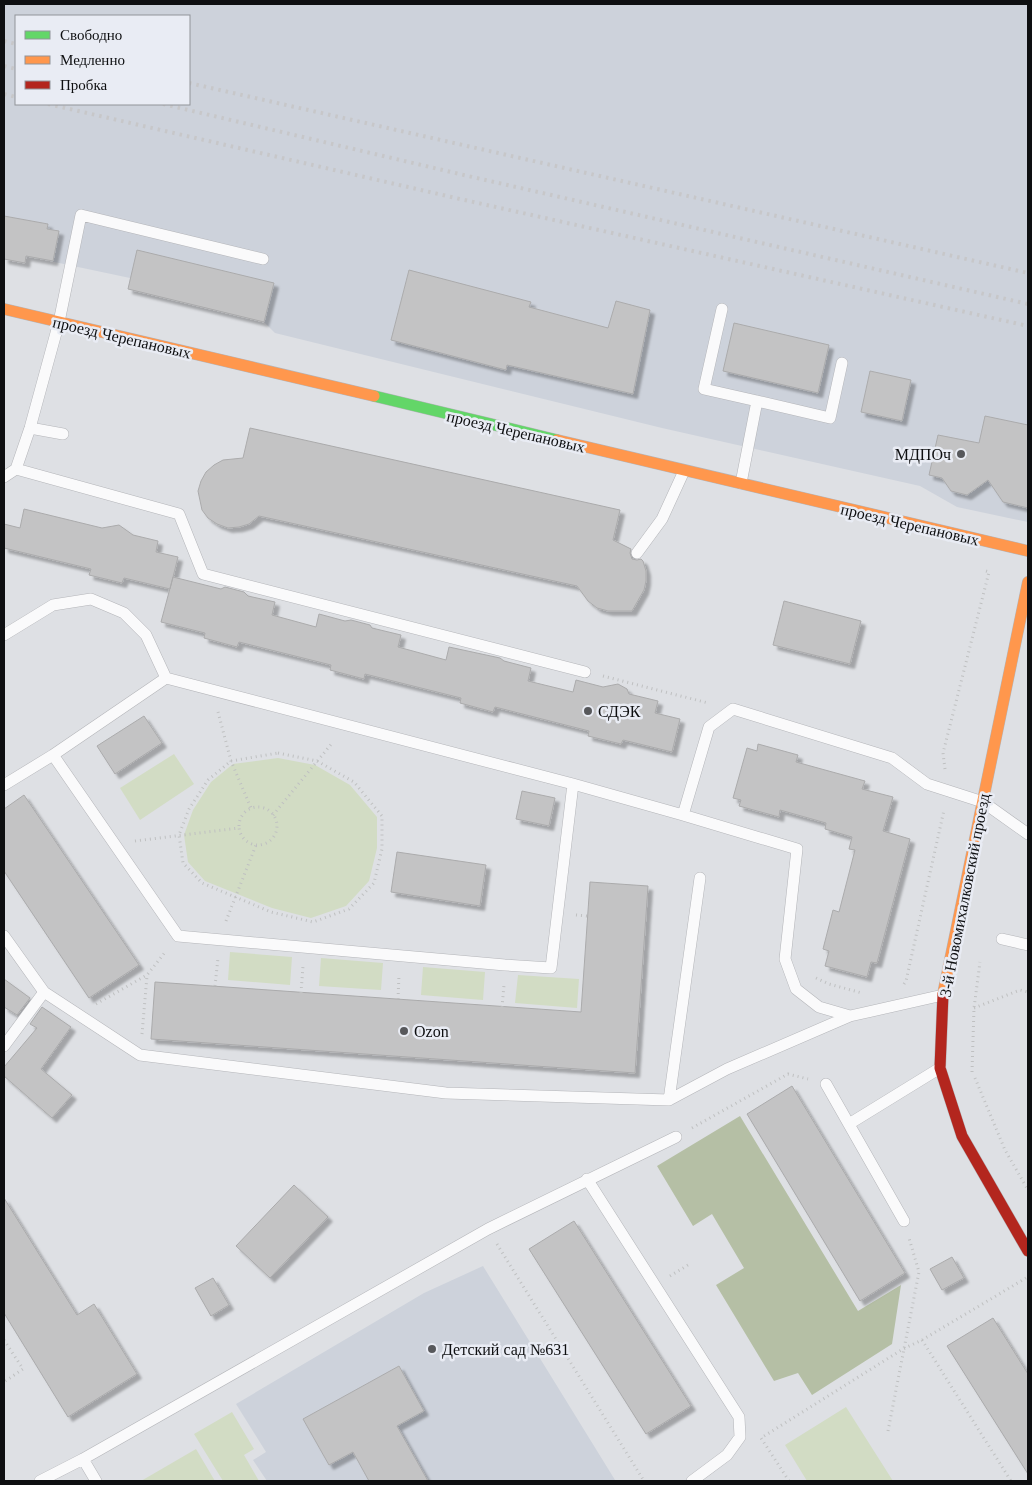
<svg xmlns="http://www.w3.org/2000/svg" width="1032" height="1485" viewBox="0 0 1032 1485" font-family="'Times New Roman',serif">
  <style>
    .built { fill: #cdd2db; fill-rule: evenodd }
    .green { fill: #d2dcc4 }
    .forest { fill: #b5bfa5 }
    .building { fill: #c3c3c4; stroke: #ababac; filter: url(#shadow) }
    .lines { fill: none; stroke-linecap: round; stroke-linejoin: round }
    .lane-casing { stroke: #b4b5b9; stroke-width: 12 }
    .fast-casing { stroke: #b4b5b9; stroke-width: 12 }
    .slow-casing { stroke: #b4b5b9; stroke-width: 12 }
    .jam-casing { stroke: #b4b5b9; stroke-width: 12 }
    .path { stroke: #bfc0c1; stroke-width: 3; stroke-dasharray: 1 4; stroke-linecap: butt }
    .lane { stroke: #fafafb; stroke-width: 11 }
    .fast { stroke: #63d668; stroke-width: 11 }
    .slow { stroke: #ff974d; stroke-width: 11 }
    .jam { stroke: #b3261e; stroke-width: 11 }
    .rail { stroke: #c7c7c9; stroke-width: 4; stroke-dasharray: 2.5 5; stroke-linecap: butt }
    .poi-dot { fill: #57585b; stroke: #e9ecf4; stroke-width: 2 }
    .labels { text-anchor: middle; stroke-width: 5; stroke-linejoin: round; paint-order: stroke }
    .street-label { font-size: 16px; fill: #0e0f11; stroke: #e9ecf4 }
    .poi-label { font-size: 16px; fill: #0e0f11; stroke: #e9ecf4; text-anchor: start }
  </style>
  <defs>
    <filter id="shadow"><feDropShadow dx="4.5" dy="4.5" stdDeviation="1" flood-color="#0004"/></filter>
  </defs>
  <rect width="100%" height="100%" fill="#dee0e4"/>
  <path class="built" d="M4 4H1028V522L957 507 920 486 662 428 275 333 264 322 128 289 130 278 26 256 25 263 4 259ZM16 16H189V104H16Z
    M483 1266 615 1480 267 1481 253 1460 266 1452 236 1404 424 1293Z"/>
  <path class="green" d="M174 754 194 784 140 820 120 788Z
    M278 758 315 765 350 785 377 817V848L369 881 346 906 311 918 272 908 205 881 188 862 184 835 193 810 211 782 233 764Z
    M230 952 292 957 290 985 228 980Z
    M321 958 383 963 381 990 319 986Z
    M423 967 485 972 483 1000 421 995Z
    M518 975 579 979 577 1008 515 1003Z
    M846 1407 893 1481H807L785 1445Z
    M232 1412 254 1449 244 1455 259 1481H223L194 1434Z
    M196 1449 215 1481H141Z"/>
  <path class="forest" d="M740 1116 858 1311 901 1285 892 1344 812 1395 798 1373 774 1381 716 1285 744 1268 712 1214 693 1226 657 1166Z"/>
  <path class="building" d="M4 216 48 224 47 229 59 231 53 261 26 256 25 263 4 259Z
    M137 250 274 283 264 322 128 289Z
    M409 270 531 302 529 307 608 328 616 301 650 310 633 394 507 365 506 370 391 340Z
    M734 323 829 345 818 393 723 371Z
    M870 371 911 380 902 421 861 412Z
    M985 416 1028 425V508L1003 502 988 480 967 495 951 491 942 478 929 475 938 435 979 443Z
    M250 428 620 510 613 540 631 549 630 553 632 559 637 560 641 559 643 561 646 571V581L644 590 632 611H608L597 608 588 601 577 586 259 516 249 524 239 527 228 528 217 524 208 518 202 510 198 491 201 481 206 472 214 465 223 460 243 458Z
    M24 509 102 528 119 525 133 535 158 541 156 552 178 557 170 589 124 578 122 583 89 575 91 569 4 548V524L20 528Z
    M173 577 221 589 225 587 244 592 248 596 275 602 272 615 316 627 319 614 345 621 351 620 370 625 372 628 401 635 398 647 446 660 449 647 500 658 504 661 531 668 528 681 573 692 576 680 603 687 618 684 627 689 629 694 658 701 655 713 680 719 672 752 623 740 621 744 588 736 589 731 495 707 493 712 460 703 461 698 365 674 364 679 330 670 331 665 239 642 237 647 204 638 205 633 161 622Z
    M784 601 861 621 850 664 773 645Z
    M144 716 162 743 115 774 97 746Z
    M758 744 798 755 796 762 865 781 862 789 893 797 883 831 910 839 877 963 871 962 867 977 825 966 829 951 823 949 833 910 839 912 855 850 849 849 852 837 825 829 826 823 780 810 779 817 739 806 741 800 733 798 747 748 757 751Z
    M522 791 555 798 549 826 516 819Z
    M24 795 139 965 89 998 4 871V809Z
    M397 852 486 865 480 906 391 892Z
    M590 882 648 886 635 1073 151 1039 155 982 581 1012Z
    M4 979 30 998 17 1015 4 1007Z
    M42 1007 71 1027 41 1069 72 1095 52 1118 4 1076V1067L37 1028 30 1024Z
    M792 1086 905 1273 860 1301 747 1114Z
    M294 1185 328 1217 270 1278 236 1246Z
    M4 1198 77 1315 94 1304 137 1374 68 1417 4 1313Z
    M574 1221 691 1406 646 1434 529 1249Z
    M952 1257 964 1278 942 1290 930 1269Z
    M213 1278 229 1305 211 1316 195 1288Z
    M993 1318 1028 1374V1474L947 1346Z
    M399 1366 424 1411 397 1426 428 1481H369L353 1452 329 1465 303 1419Z"/>
  <g class="lines">
    <g class="lane-casing">
      <path id="lane" d="M722 309 704 389 757 401
        M30 428 63 434
        M16 469 179 514 203 574 585 672
        M4 477 16 469 30 428 59 322 81 215 263 259
        M741 483 757 401 830 418 842 363
        M637 553 662 519 684 471
        M4 635 53 605 91 599 124 613 146 635 166 678 53 755
        M166 678 573 784 683 815
        M4 785 53 755 178 936 505 965 551 968 573 784
        M4 936 44 992 140 1055 446 1093 669 1100 727 1069 850 1016 943 995
        M1002 939 1028 945
        M850 1016 819 1007 796 989 785 959 797 849 683 815 709 727 733 709 892 758 927 784 983 802 1028 834
        M4 1046 44 992
        M826 1084 904 1221
        M669 1100 700 878
        M849 1124 940 1068
        M587 1179 739 1417 740 1437 727 1455 692 1481
        M83 1459 96 1481
        M40 1481 83 1459 488 1229 676 1137"/>
    </g>
    <g class="fast-casing">
      <path id="fast" d="M374 396 557 440"/>
    </g>
    <g class="slow-casing">
      <path id="slow" d="M4 309 374 396
        M557 440 1028 551
        M943 994 1028 582"/>
    </g>
    <g class="jam-casing">
      <path id="jam" d="M943 994 940 1068 962 1136 1028 1251"/>
    </g>
    <path class="path" d="M603 676 708 703
      M218 712 231 761 251 808
      M278 753 317 761 354 782 382 816V849L374 883 349 909 313 922 271 912 202 883 183 863 179 835 189 809 208 780 231 761Z
      M945 769 943 753 989 572 986 571
      M239 826a19 19 0 1 1 38 0a19 19 0 1 1-38 0Z
      M273 815 333 742
      M135 841 239 828
      M576 915 587 916
      M226 921 256 845
      M816 978 829 984 862 993
      M904 984 906 981 944 810
      M215 986 218 958
      M301 993 303 966
      M398 999 399 975
      M96 1004 147 975 166 951
      M502 1007 504 985
      M974 1008 1020 990 1028 992
      M142 1034 147 976
      M972 1072 974 1008 980 962
      M975 1078 1005 1150 1028 1190
      M692 1128 788 1074 808 1079
      M497 1244 644 1481
      M670 1276 688 1265
      M4 1340 23 1369 4 1382
      M922 1340 1011 1481
      M888 1431 919 1272 909 1238
      M789 1481 761 1438 903 1349 922 1340 1026 1278"/>
    <use href="#lane" class="lane"/>
    <use href="#fast" class="fast"/>
    <use href="#slow" class="slow"/>
    <use href="#jam" class="jam"/>
    <path class="rail" d="M4 41 16 44
      M4 66 16 69
      M189 83 1028 273
      M4 94 16 97
      M48 104 460 199 1028 326
      M163 104 468 176 1028 304"/>
  </g>
  <g class="poi-dot">
    <circle cx="961" cy="454" r="5"/>
    <circle cx="588" cy="711" r="5"/>
    <circle cx="404" cy="1031" r="5"/>
    <circle cx="432" cy="1349" r="5"/>
  </g>
  <g class="labels">
    <g class="street-label">
      <text transform="translate(122 337) rotate(13)" y="6">проезд Черепановых</text>
      <text transform="translate(516 431) rotate(13)" y="6">проезд Черепановых</text>
      <text transform="translate(910 524) rotate(13)" y="6">проезд Черепановых</text>
      <text transform="translate(964 895) rotate(-79)" y="6">3-й Новомихалковский проезд</text>
    </g>
    <g class="poi-label">
      <text x="951" y="460" text-anchor="end">МДПОч</text>
      <text x="598" y="717">СДЭК</text>
      <text x="414" y="1037">Ozon</text>
      <text x="442" y="1355">Детский сад №631</text>
    </g>
  </g>
  <rect width="1032" height="1485" fill="none" stroke="#0e0f11" stroke-width="10"/>
  <rect x="15" y="15" width="175" height="90" fill="#e9ecf4" stroke="#919499"/>
  <rect x="25" y="31" width="25" height="8" fill="#63d668" stroke="#919499"/>
  <text x="60" y="40" font-size="15" fill="#0e0f11">Свободно</text>
  <rect x="25" y="56" width="25" height="8" fill="#ff974d" stroke="#919499"/>
  <text x="60" y="65" font-size="15" fill="#0e0f11">Медленно</text>
  <rect x="25" y="81" width="25" height="8" fill="#b3261e" stroke="#919499"/>
  <text x="60" y="90" font-size="15" fill="#0e0f11">Пробка</text>
</svg>
